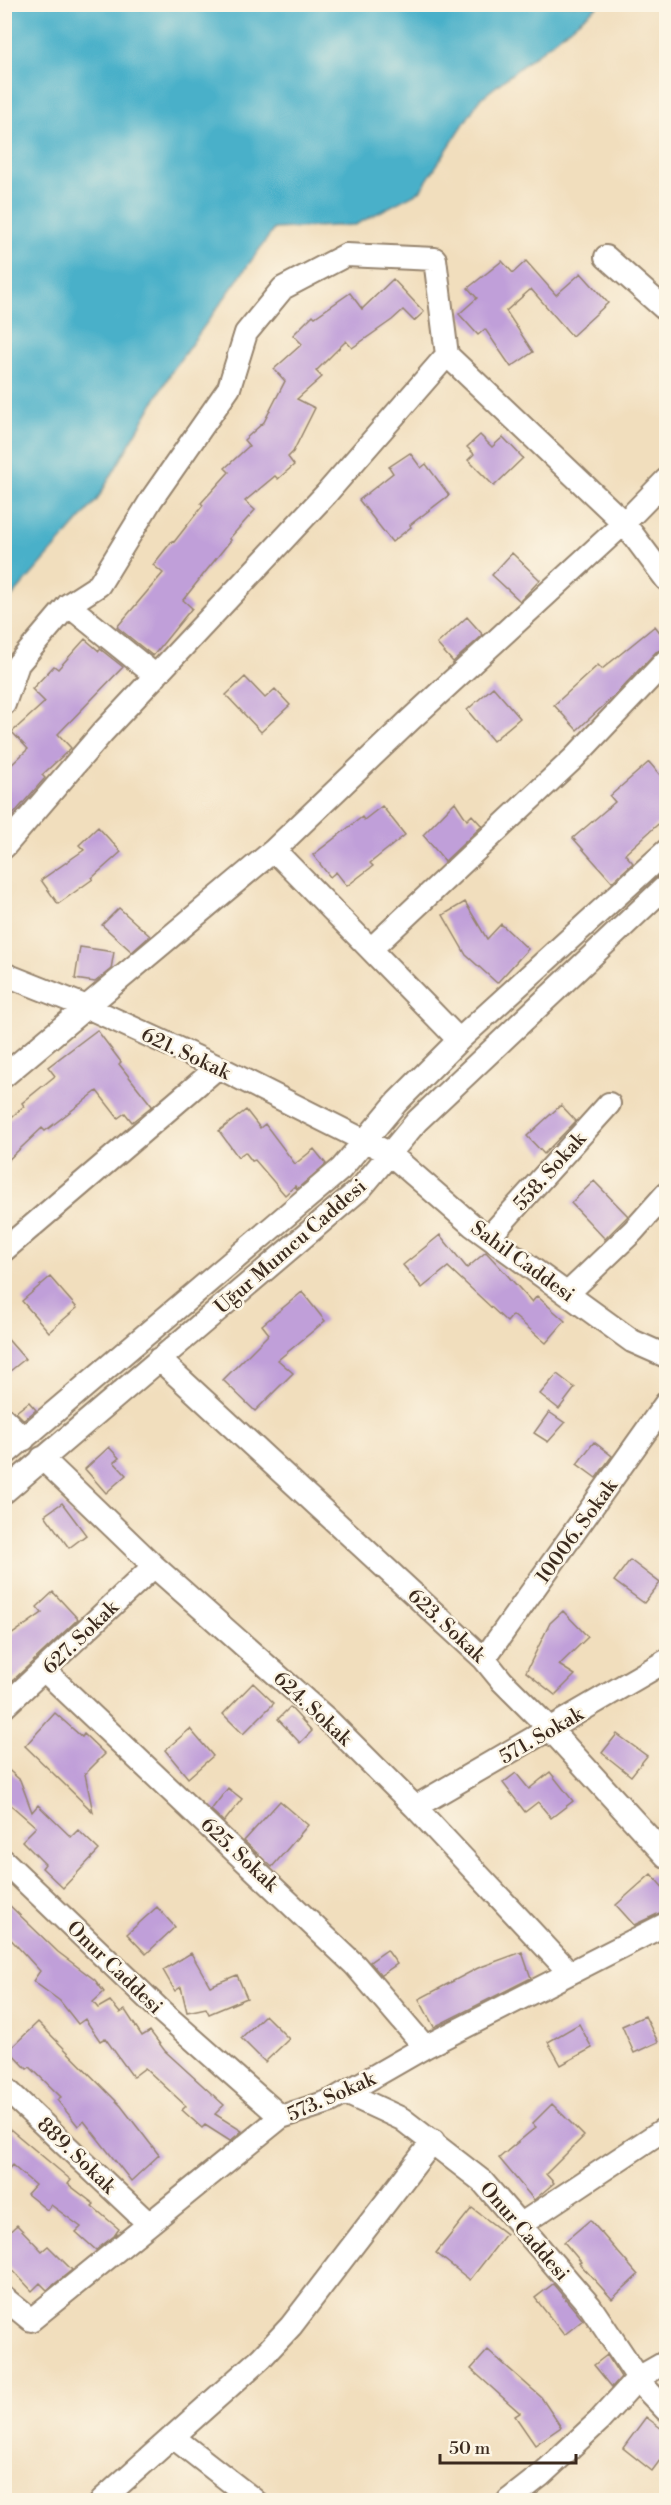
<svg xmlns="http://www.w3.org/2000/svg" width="671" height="2505" viewBox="0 0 671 2505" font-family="'Libre Bodoni',serif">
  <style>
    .water { fill: #4ab0c9; stroke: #426d74; stroke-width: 1.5 }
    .building { fill: #c09fd9 }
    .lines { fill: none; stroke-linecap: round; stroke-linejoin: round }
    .minor-casing { stroke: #96846e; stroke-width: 26 }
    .minor { stroke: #fff; stroke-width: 22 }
    .labels { text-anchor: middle; stroke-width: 5; stroke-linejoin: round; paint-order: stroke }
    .street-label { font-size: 20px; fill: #3b2a1e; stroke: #fcf5e5 }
  </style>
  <rect width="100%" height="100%" fill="#fcf5e5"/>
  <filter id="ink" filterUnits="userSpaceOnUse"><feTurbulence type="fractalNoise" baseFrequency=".0167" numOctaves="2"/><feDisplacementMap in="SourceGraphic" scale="12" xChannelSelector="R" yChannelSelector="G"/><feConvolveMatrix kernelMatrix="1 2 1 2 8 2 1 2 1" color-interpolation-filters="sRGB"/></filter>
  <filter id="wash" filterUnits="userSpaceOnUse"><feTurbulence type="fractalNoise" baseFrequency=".008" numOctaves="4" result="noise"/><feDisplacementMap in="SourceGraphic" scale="24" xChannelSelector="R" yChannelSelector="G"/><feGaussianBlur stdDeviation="1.35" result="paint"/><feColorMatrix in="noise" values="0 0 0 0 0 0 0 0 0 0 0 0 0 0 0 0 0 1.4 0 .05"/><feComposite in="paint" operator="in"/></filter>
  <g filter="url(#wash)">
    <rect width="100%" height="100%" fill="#f1debd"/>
    <path class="water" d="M5 4 599 5 480 99 420 191 355 225 274 229 172 371 97 500 5 605Z"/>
    <g id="blocks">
      <path class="building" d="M502 261 513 273 526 261 556 295 581 273 608 303 572 336 531 289 506 311 533 352 511 367 485 329 478 335 459 314 477 298 468 288Z
        M393 279 424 312 414 321 403 310 392 320 352 348 346 341 316 371 322 377 297 399 315 408 293 452 288 457 294 465 278 479 275 476 245 501 255 510 229 539 231 540 183 600 192 608 153 656 117 627 163 573 153 565 172 541 174 542 203 505 201 503 229 472 225 468 249 446 244 440 264 422 285 381 274 369 302 344 293 335 313 315 315 317 350 293 362 309Z
        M480 435 492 447 503 437 523 458 494 486 468 460 474 454 467 447Z
        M410 453 421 468 426 464 449 495 410 525 411 527 392 542 359 500 393 473 389 467Z
        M512 553 540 580 520 601 492 575Z
        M467 617 483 635 453 662 437 644Z
        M655 626 666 640V648L656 652 612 698 577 730 554 705 598 665 602 669Z
        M85 639 99 651 100 649 123 667 58 734 71 748 42 775 45 778 4 825V772L28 749 12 732 45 702 32 689 54 666 58 669Z
        M245 677 265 698 275 689 290 705 261 732 226 695Z
        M493 687 520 718 493 741 467 710Z
        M649 762 666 782V817L625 854 633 863 612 882 573 838 615 802 610 796Z
        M455 802 467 820 472 815 482 826 445 861 423 835Z
        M382 806 405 835 370 863 373 866 347 886 336 872 330 877 313 855 362 817 364 820Z
        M98 827 121 852 92 878 93 879 58 904 41 880 84 850 79 845Z
        M465 902 487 939 501 924 528 949 497 983 466 955 443 915Z
        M119 908 150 936 132 952 102 925Z
        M80 947 114 952 111 969 95 982 75 979Z
        M97 1030 121 1062 119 1064 152 1106 132 1122 125 1113 118 1118 97 1091 45 1131 42 1128 4 1164V1124L24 1106 22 1103 55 1076 48 1067Z
        M561 1105 576 1121 544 1154 527 1136Z
        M246 1110 260 1128 265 1124 295 1164 314 1149 326 1164 297 1189 295 1186 285 1195 255 1160 252 1161 245 1152 238 1157 219 1131Z
        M594 1181 628 1216 605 1239 571 1203Z
        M440 1235 467 1268 486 1252 532 1302 537 1296 565 1321 546 1343 513 1315 507 1322 448 1267 422 1288 403 1265Z
        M50 1277 77 1308 49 1332 22 1301Z
        M302 1292 325 1321 278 1360 293 1373 255 1411 223 1380 269 1334 262 1325Z
        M4 1335 25 1359 4 1376Z
        M557 1374 575 1388 559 1409 540 1394Z
        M29 1402 36 1410 24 1420 16 1412Z
        M549 1412 565 1423 548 1442 534 1433Z
        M594 1442 612 1456 596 1478 577 1464Z
        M109 1447 119 1458 114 1462 126 1475 106 1493 85 1469Z
        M62 1503 86 1535 69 1548 45 1515Z
        M630 1560 660 1583 644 1603 614 1581Z
        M53 1592 78 1619 10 1683 4 1676V1640L42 1613 37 1607Z
        M563 1611 588 1637 559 1665 575 1675 555 1695 526 1672 550 1623Z
        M253 1683 274 1703 243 1734 223 1714Z
        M290 1707 312 1731 300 1743 278 1719Z
        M55 1713 82 1737 84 1734 105 1754 85 1774 93 1812 25 1746Z
        M190 1729 213 1756 188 1778 165 1750Z
        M617 1734 647 1756 631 1776 602 1753Z
        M4 1766 20 1780 32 1812 38 1805 71 1837 78 1830 99 1850 63 1888 42 1868 45 1864 22 1841 36 1827 4 1799Z
        M550 1772 573 1801 551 1818 538 1802 525 1812 503 1783 516 1773 529 1789Z
        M228 1788 242 1799 224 1822 211 1810Z
        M280 1801 308 1825 272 1867 244 1841Z
        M651 1874 666 1891V1910L634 1925 616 1905Z
        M4 1900 58 1952 95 1980 104 1992 93 2002 98 2008 110 2001 120 2013 125 2010 142 2036 150 2031 165 2051 224 2105 215 2114 242 2131 230 2141 205 2125 202 2128 182 2110 186 2106 145 2068 133 2077 105 2038 100 2041 85 2019 78 2024 60 2001 33 1981 40 1971 4 1932Z
        M157 1907 175 1927 146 1954 127 1934Z
        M387 1950 397 1964 381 1975 370 1962Z
        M522 1952 531 1978 434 2027 419 1999 478 1968Z
        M191 1953 210 1986 237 1975 247 1998 209 2014 206 2008 187 2012 181 1987 175 1991 163 1970Z
        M265 2015 289 2039 265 2062 241 2038Z
        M645 2016 658 2042 634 2053 622 2026Z
        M38 2022 121 2106 159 2155 131 2181 84 2121 78 2126 57 2100 61 2097 30 2067 27 2069 9 2050Z
        M579 2024 592 2048 561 2065 548 2042Z
        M552 2104 584 2136 546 2174 554 2183 534 2200 499 2158 536 2127 532 2124Z
        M4 2124 71 2180 68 2184 94 2204 92 2206 119 2229 114 2236 96 2250 76 2232 81 2227 51 2205 47 2210 27 2194 35 2185 12 2165 4 2174Z
        M472 2208 506 2234 470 2280 436 2253Z
        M590 2220 638 2275 612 2299 579 2263 581 2262 564 2242Z
        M17 2225 42 2251 48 2246 72 2270 47 2290 40 2283 32 2291 4 2261V2237Z
        M553 2284 583 2320 564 2335 535 2298Z
        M488 2350 541 2397 561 2427 535 2445 515 2416 520 2413 471 2369Z
        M607 2355 621 2377 612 2387 594 2365Z
        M646 2417 666 2432V2452L652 2471 623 2448Z"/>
    </g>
  </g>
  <g filter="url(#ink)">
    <use href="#blocks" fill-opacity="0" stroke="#96846e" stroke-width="1.5"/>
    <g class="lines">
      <g class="minor-casing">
        <path id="minor" d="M606 257 666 310
          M156 676 68 605 99 585 151 500 229 388 246 333 283 288 346 255 435 259 447 355 624 523 666 579
          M4 704 18 664 68 605
          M4 847 102 733 326 494 447 355
          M274 850 459 1040
          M371 949 574 758 666 661
          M4 974 87 1007 218 1067 389 1153 472 1225 632 1341 666 1356
          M4 1076 274 850 410 720 624 523 666 480
          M489 1237 609 1104
          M4 1250 218 1067
          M568 1293 633 1231 666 1194
          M159 1359 484 1659 502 1681 551 1730 666 1856
          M4 1419 24 1439
          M4 1455 341 1169 397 1102 459 1040 666 851
          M42 1458 154 1566 329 1721 415 1807 570 1973
          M4 1492 361 1188 417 1121 666 886
          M484 1659 666 1403
          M45 1671 355 1965 425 2047
          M4 1707 154 1566
          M415 1807 666 1661
          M4 1861 161 2011 281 2117
          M4 2087 149 2224
          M346 2093 402 2119 482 2181 590 2306 645 2388 666 2410
          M520 2225 666 2128
          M4 2298 31 2320 281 2117 331 2101 425 2047 666 1924
          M173 2437 254 2500
          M102 2500 261 2358 291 2326 433 2141
          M509 2500 541 2475 599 2421 638 2378 666 2362"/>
      </g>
      <use href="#minor" class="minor"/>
    </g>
  </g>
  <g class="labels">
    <g class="street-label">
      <text transform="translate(186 1053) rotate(25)" y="7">621. Sokak</text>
      <text transform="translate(549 1171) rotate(-48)" y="7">558. Sokak</text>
      <text transform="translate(290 1246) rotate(-41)" y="7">Uğur Mumcu Caddesi</text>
      <text transform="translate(523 1261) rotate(36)" y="7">Sahil Caddesi</text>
      <text transform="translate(576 1531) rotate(-54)" y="7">10006. Sokak</text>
      <text transform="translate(447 1625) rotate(43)" y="7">623. Sokak</text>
      <text transform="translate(80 1637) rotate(-44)" y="7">627. Sokak</text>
      <text transform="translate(313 1708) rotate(43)" y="7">624. Sokak</text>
      <text transform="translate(541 1735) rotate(-30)" y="7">571. Sokak</text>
      <text transform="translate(240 1854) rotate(43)" y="7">625. Sokak</text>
      <text transform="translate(115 1967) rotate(44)" y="7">Onur Caddesi</text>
      <text transform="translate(331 2096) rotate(-24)" y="7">573. Sokak</text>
      <text transform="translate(77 2155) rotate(44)" y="7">889. Sokak</text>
      <text transform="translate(525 2231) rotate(49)" y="7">Onur Caddesi</text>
    </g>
  </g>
  <rect width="671" height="2505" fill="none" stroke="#fcf5e5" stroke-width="24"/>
  <path d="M440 2454v9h136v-9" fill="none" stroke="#3b2a1e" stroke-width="3"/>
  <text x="449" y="2454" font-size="18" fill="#3b2a1e" stroke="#fcf5e5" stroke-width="4.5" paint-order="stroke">50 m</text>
</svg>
